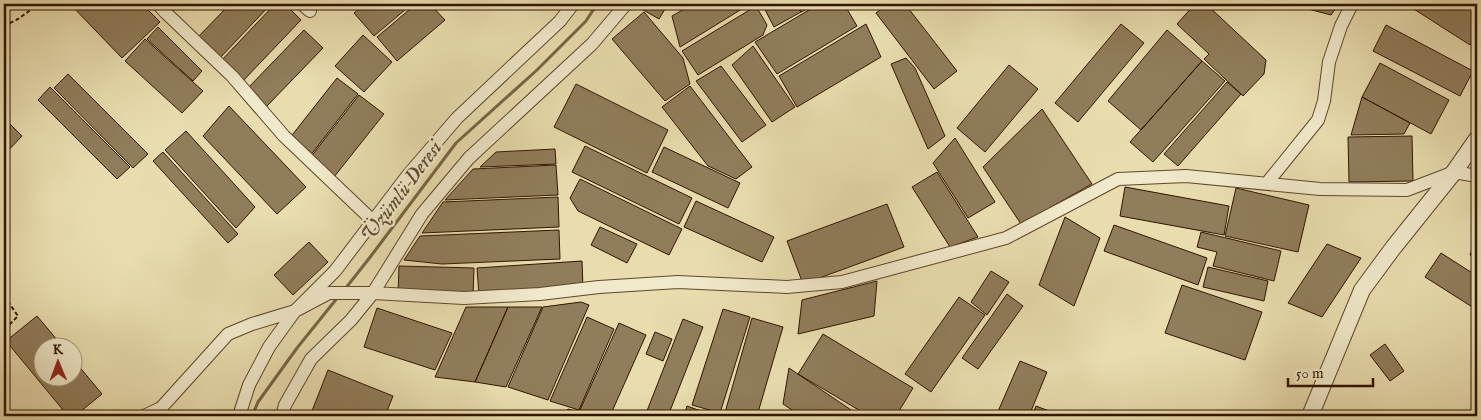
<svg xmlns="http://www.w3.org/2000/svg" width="1481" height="420" viewBox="0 0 1481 420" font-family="'IM FELL English',serif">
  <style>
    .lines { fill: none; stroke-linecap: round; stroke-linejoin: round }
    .stream { stroke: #796446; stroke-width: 3 }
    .building { fill: #907d5b; stroke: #301500 }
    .minor-casing { stroke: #5e472c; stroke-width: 14 }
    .tertiary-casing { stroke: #5e472c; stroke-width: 18 }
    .path { stroke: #301500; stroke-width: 2; stroke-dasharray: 4 2.5; stroke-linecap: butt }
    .minor { stroke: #f1e9cb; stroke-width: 12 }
    .tertiary { stroke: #f1e9cb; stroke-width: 16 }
    .labels { text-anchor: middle; stroke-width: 5; stroke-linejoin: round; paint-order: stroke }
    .water-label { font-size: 21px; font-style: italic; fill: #614a2e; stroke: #f1e9cb }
  </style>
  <rect width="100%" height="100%" fill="#e9ddaf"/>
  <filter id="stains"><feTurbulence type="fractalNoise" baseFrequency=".004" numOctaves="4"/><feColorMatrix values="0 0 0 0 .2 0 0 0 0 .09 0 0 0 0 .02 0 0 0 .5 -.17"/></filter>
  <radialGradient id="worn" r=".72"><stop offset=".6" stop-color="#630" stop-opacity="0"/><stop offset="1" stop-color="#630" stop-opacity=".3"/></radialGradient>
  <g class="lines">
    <path class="stream" d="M345 289 371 256 456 143 537 70 586 21 597 4
      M252 416 258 402 297 348 338 297"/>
  </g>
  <path class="building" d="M70 4H142L160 22 122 58Z
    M230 4H271L219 59 197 38Z
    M275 4H285L301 20 241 83 219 63Z
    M365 4H412L374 36 354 13Z
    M416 4H430L445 20 397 61 377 37Z
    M639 4H668L659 19 638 7Z
    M693 4H750L680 47 672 16Z
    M762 4H796L801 12 774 27Z
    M796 4H817L801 12Z
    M819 4H844L857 26 777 74 755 42Z
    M888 4H905L957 71 934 89 876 13Z
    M1195 4H1206L1266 60 1264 74 1243 96 1204 59 1209 54 1177 24Z
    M1289 4H1339L1331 15Z
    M1406 4H1462L1477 13V34L1470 45Z
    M756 6 767 25 763 35 698 75 682 51Z
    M644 12 683 58 690 84 665 101 612 39Z
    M866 24 881 57 797 107 779 76Z
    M1121 24 1144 43 1078 122 1055 103Z
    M1386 25 1473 71 1460 96 1373 51Z
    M158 27 202 71 193 81 147 39Z
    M304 30 323 48 266 107 247 89Z
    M1167 30 1202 61 1141 130 1108 101Z
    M363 35 392 62 364 92 335 66Z
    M145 39 203 91 182 113 125 61Z
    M753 46 795 107 772 122 732 65Z
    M906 58 915 68 945 136 928 149 891 64Z
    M1202 61 1225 81 1153 162 1130 142Z
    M1380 63 1449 100 1431 134 1362 97Z
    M1009 65 1038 89 985 152 957 128Z
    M721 66 766 125 742 142 696 81Z
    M68 74 148 154 133 168 54 88Z
    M337 78 358 94 310 156 289 139Z
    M1227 82 1241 94 1178 166 1164 154Z
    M576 84 668 130 647 173 554 127Z
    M690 86 752 167 736 179 708 166 662 107Z
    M50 87 130 167 117 179 38 100Z
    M359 95 384 114 334 177 310 158Z
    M1362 97 1410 123 1404 134 1351 135Z
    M229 106 306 187 277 214 203 136Z
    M1042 109 1092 184 1021 224 983 167Z
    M4 118 22 136 4 155Z
    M186 131 255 207 236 228 165 150Z
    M1412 136 1413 181 1349 182 1348 137Z
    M955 138 995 202 968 218 933 163Z
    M585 146 692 198 679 224 572 172Z
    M664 147 740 183 728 208 652 172Z
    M555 149 556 164 480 167 496 152Z
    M163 152 238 234 228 243 153 161Z
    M556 165 558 195 445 200 473 169Z
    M937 172 978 237 950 247 912 187Z
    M580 179 682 229 669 255 578 211 570 198Z
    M1125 187 1229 206 1224 235 1120 216Z
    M1236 188 1309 205 1298 252 1225 236Z
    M558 197 559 227 422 233 443 202Z
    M696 201 774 237 762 262 684 227Z
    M887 204 904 247 803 284 787 241Z
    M1065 217 1100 238 1074 306 1039 285Z
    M1114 225 1207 258 1198 285 1104 251Z
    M600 227 637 244 627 263 591 245Z
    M559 230 560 259 442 264 404 260 420 236Z
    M1201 232 1281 251 1274 281 1213 266 1217 252 1197 247Z
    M1477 234V257L1470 255Z
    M309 242 328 262 293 295 274 275Z
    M1327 244 1361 258 1322 317 1288 303Z
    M1441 253 1477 276V310L1425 277Z
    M582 261 583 288 479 295 477 268Z
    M399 266 474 268 473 297 398 294Z
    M1208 267 1268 281 1264 301 1203 287Z
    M991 271 1009 282 987 315 971 302Z
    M877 281 874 316 798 334 802 300Z
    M1182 285 1262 312 1245 360 1165 333Z
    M1007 294 1023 306 978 369 962 358Z
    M959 297 985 315 931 392 905 374Z
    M581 302 589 305 548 400 508 387 543 307Z
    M466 307H508L475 382 435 377Z
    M508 307H542L506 387 475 382Z
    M377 308 452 333 435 370 364 347Z
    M723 309 750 317 720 413 692 405Z
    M37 316 64 348H42V378H72V358L102 394 75 416H68L6 341Z
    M587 317 614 329 579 410 550 401Z
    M752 318 783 327 757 416H724Z
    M683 319 703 327 668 416H645Z
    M619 323 646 335 610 416H599L580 410Z
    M655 332 672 339 663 361 646 354Z
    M823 334 913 388 896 416H869L798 374Z
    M1385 344 1404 371 1390 381 1370 355Z
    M1020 361 1047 372 1029 416H996Z
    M789 368 860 416H801L783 404Z
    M328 370 393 396 385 416H310Z
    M687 406 715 416H684Z
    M1036 406 1062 416H1032Z
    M568 409 590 416H561Z"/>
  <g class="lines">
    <g class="minor-casing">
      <path id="minor" d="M158 4 165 12 232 76 284 136 373 221
        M302 4 310 11
        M1267 183 1318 120 1324 101 1329 62 1341 26 1352 4
        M144 416 161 408 228 334 252 324 295 311 329 293H373L464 298 540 294 599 287 678 282 787 287 842 282 1006 238 1118 179 1186 176 1320 189 1407 190 1454 172 1477 176
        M239 416 249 385 269 347 295 311 335 271 408 175 457 118 560 21 573 4
        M282 416 285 405 311 359 351 320 373 293 422 214 469 158 592 44 626 4"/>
    </g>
    <g class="tertiary-casing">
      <path id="tertiary" d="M1310 416 1362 290 1393 248 1454 172 1477 139"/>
    </g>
    <path class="path" d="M4 26 18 19 39 4
      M4 296 18 316 4 330"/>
    <use href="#minor" class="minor"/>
    <use href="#tertiary" class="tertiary"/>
  </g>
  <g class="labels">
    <g class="water-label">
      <text transform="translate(401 191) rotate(-53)" y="7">Üzümlü Deresi</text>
    </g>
  </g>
  <rect width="1481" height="420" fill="none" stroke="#e9ddaf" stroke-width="20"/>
  <rect x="5" y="5" width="1471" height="410" fill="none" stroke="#301500" stroke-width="2.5"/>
  <rect x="10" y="10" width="1461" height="400" fill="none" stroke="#301500"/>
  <g transform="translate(58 362) rotate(359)"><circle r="24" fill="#f1e9cb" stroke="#a4947a"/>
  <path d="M0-4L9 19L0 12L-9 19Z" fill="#8f2418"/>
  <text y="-8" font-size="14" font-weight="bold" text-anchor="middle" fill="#301500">K</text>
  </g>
  <path d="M1288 378v8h85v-8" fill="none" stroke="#301500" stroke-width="2.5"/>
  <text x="1296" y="378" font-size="15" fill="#301500" stroke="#f1e9cb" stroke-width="4" paint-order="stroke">50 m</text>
  <rect width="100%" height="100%" filter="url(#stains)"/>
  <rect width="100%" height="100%" fill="url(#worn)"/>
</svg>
